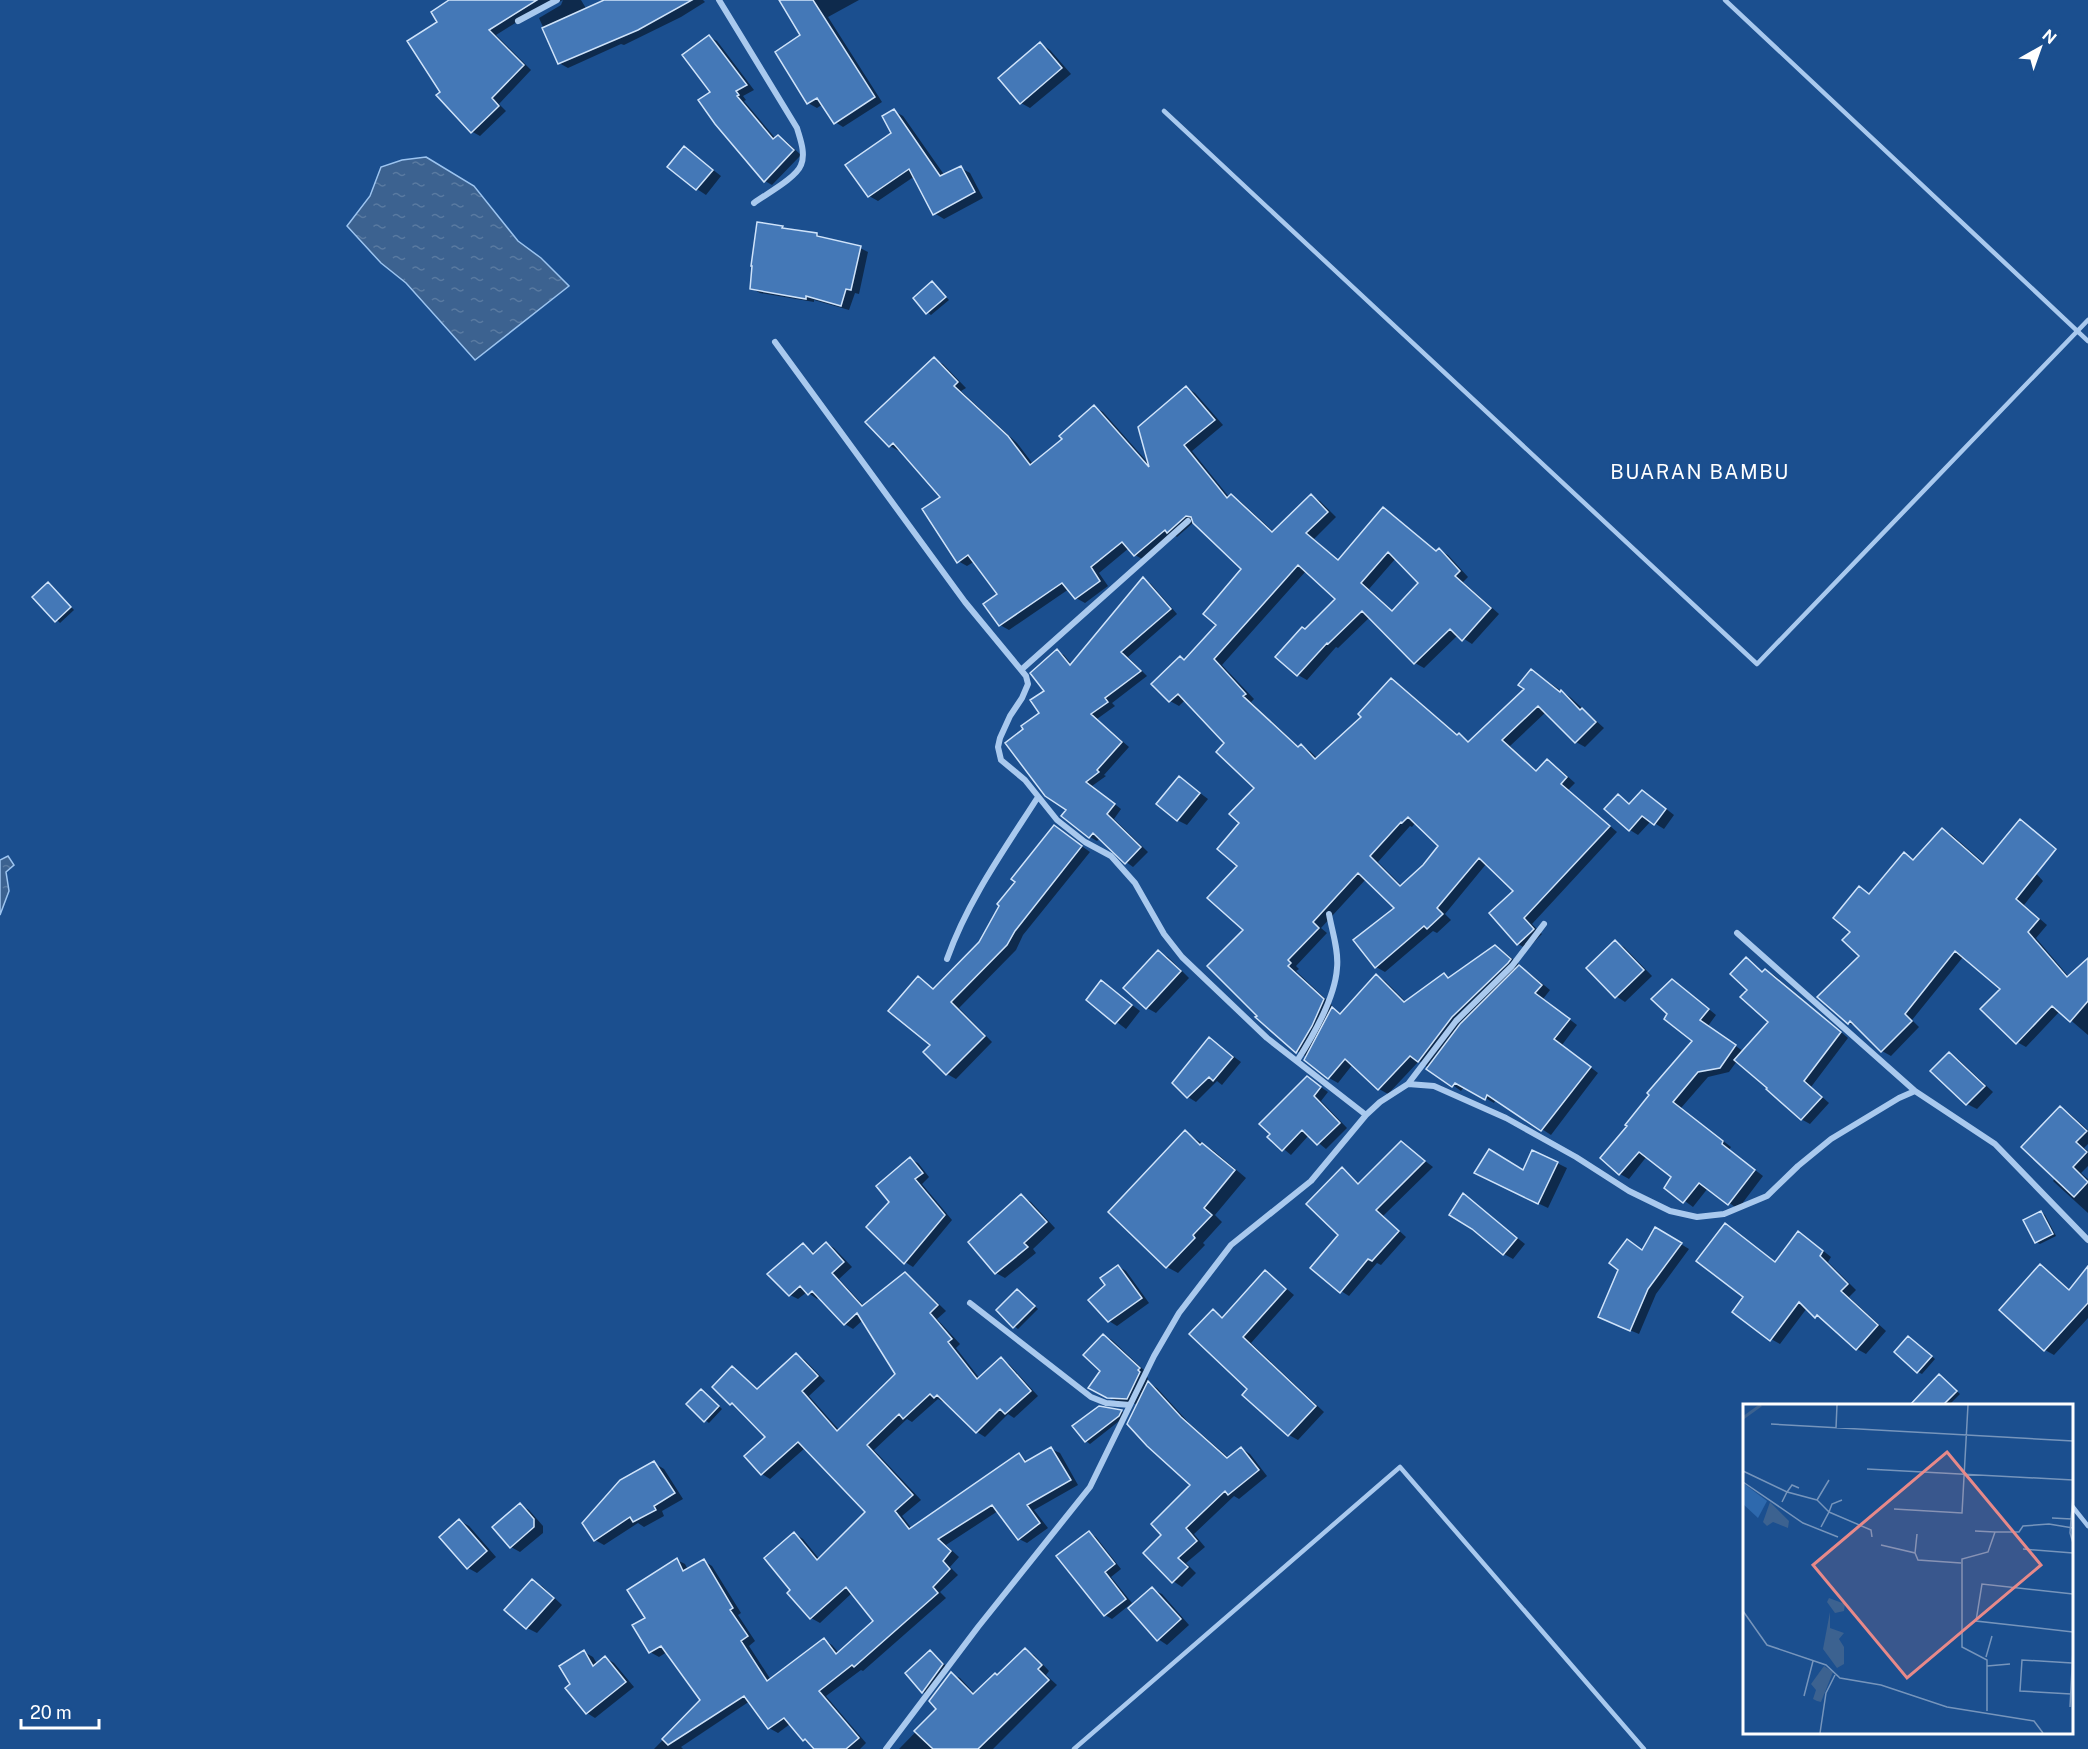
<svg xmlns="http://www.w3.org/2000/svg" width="2088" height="1749" viewBox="0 0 2088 1749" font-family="'Public Sans',sans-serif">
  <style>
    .water { fill: url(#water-ripples); stroke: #9cc4f0; stroke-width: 1.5 }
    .shadow { fill: #0007; fill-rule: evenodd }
    .building { fill: #4478b7; stroke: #cfe3fa; stroke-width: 1.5; fill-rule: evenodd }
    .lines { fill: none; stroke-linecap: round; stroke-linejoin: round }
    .lane { stroke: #a9c9ee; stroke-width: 4.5 }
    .street { stroke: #a9c9ee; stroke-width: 6 }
    .labels { text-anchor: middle; stroke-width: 6; stroke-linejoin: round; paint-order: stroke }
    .quarter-label { font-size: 20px; letter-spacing: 1.5px; fill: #fff; stroke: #1b4f8f }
    .inset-river { fill: none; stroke: #3c6290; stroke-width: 3 }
    .inset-road { fill: none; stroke: #7695bc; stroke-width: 1.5 }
    .view { fill: #e88989; fill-opacity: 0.15; stroke: #e88989; stroke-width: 3 }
    .inset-edge { fill: none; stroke: #fff; stroke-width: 3 }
  </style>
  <defs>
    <pattern id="water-ripples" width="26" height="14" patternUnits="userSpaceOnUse" patternTransform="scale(1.5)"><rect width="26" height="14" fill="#3c6290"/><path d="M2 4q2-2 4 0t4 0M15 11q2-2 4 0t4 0" fill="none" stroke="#597aa1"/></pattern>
  </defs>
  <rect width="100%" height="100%" fill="#1b4f8f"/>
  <path class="water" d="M426 157 474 186 518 241 541 258 569 286 475 360 406 283 381 263 347 226 370 196 381 167 402 160Z
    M8 856 14 865 6 872 9 891 0 915V860Z"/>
  <path class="shadow" d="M451 0H581L587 10 608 0H703L705 2 681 17 624 45 621 44 568 68 559 63 539 18 561 5 563 0 542 11 538 9 496 35 531 70 499 104 506 111 480 136 471 131 442 92 439 22Z
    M781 0H859L828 17 882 102 843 127 835 122 823 104 817 108 808 103 802 36Z
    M709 37 717 41 754 90 743 96 746 100 744 101 776 139 778 136 786 141 801 155 772 185 765 181 712 93Z
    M1041 44 1050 50 1071 74 1030 108 1021 103Z
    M894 111 903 116 945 176 961 168 970 173 983 198 944 219 934 213 915 176 878 201 869 196 893 134Z
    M685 148 721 176 706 195 697 189Z
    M782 228 787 231 817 234 825 239 860 248 868 252 859 294 855 293 849 310 814 300V302L760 293 751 288Z
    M933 283 949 300 931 315 927 312Z
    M934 359 943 364 966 388 961 391 1017 443 1033 464 1065 440 1094 407 1103 412 1150 465 1187 388 1195 393 1223 425 1192 451 1229 497 1231 496 1240 501 1274 532 1311 496 1320 501 1336 517 1314 539 1339 561 1383 509 1392 514 1437 552 1439 550 1448 555 1468 577 1463 582 1499 614 1472 644 1458 635 1424 668 1415 663 1370 617 1338 648 1336 647 1307 680 1298 675 1306 631 1338 599 1306 571 1222 665 1254 699 1251 702 1299 747 1301 746 1310 751 1318 759 1364 717 1391 680 1400 685 1459 736 1470 742 1540 676 1570 697 1604 728 1585 747 1576 742 1546 712 1510 746 1538 772 1547 761 1556 766 1575 783 1568 790 1617 832 1532 924 1542 934 1527 949 1518 944 1515 891 1487 863 1445 914 1451 920 1437 933 1433 931 1385 972 1376 967 1397 909 1366 879 1321 928 1327 933 1296 966 1299 969 1296 971 1332 1005 1331 1008 1342 1014 1377 976 1385 981 1406 1002 1444 974 1450 978 1495 947 1504 952 1519 964 1517 966 1528 972 1550 990 1543 999 1577 1025 1562 1045 1598 1073 1551 1135 1496 1099 1494 1103 1465 1086 1461 1091 1419 1061 1388 1094 1379 1089 1353 1064 1338 1083 1329 1078 1307 1057 1297 1051 1245 930 1239 866 1241 823 1256 788 1226 743 1185 700 1179 706 1170 701 1180 658 1185 660 1218 625 1243 569 1194 522 1177 537 1174 535 1144 560 1135 555 1129 548 1099 573 1108 586 1085 603 1076 598 1069 589 1009 630 1000 625 999 595 975 561 967 566 958 561 942 497 900 450 899 451 890 446ZM1396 558 1420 583 1394 612 1369 589ZM1416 822 1440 845 1424 866 1402 886 1378 862 1410 826 1412 827Z
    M1144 579 1151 584 1177 614 1128 657 1147 676 1112 703 1115 706 1097 719 1129 747 1104 775 1106 776 1092 786 1121 809 1114 819 1148 852 1133 867 1126 862 1100 838 1097 841 1090 837 1069 810 1041 713 1057 651 1064 655 1072 665Z
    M52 587 74 610 60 623 34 597Z
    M1180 778 1208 799 1187 825 1177 820Z
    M1618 796 1631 804 1651 797 1674 815 1664 829 1651 821 1638 835 1630 830Z
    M1055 827 1090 852 1023 935 1016 950 959 1008 992 1042 956 1079 947 1074 925 1052 932 1045 918 978 935 990 981 943 1017 882Z
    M1942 829 1951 834 1985 864 2012 847 2043 881 2024 905 2047 925 2036 938 2069 977 2088 960V1035L2060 1011 2026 1047 2017 1042 2002 989 1963 957 1912 1020 1919 1027 1891 1056 1882 1051 1858 1027 1848 1023 1861 956 1853 932 1860 888 1871 895 1904 854 1914 861Z
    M1615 942 1624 947 1652 976 1625 1002 1616 996Z
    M1158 952 1168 957 1189 978 1156 1013 1147 1008Z
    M1746 959 1764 973 1766 971 1774 975 1848 1038 1811 1087 1829 1103 1810 1124 1801 1119 1737 1061 1729 1072 1708 1077 1681 1108 1731 1147 1729 1150 1763 1176 1738 1209 1708 1188 1693 1207 1666 1187 1673 1177 1647 1156 1629 1179 1620 1174 1694 1040 1681 986 1716 1015 1708 1026 1744 1052 1771 1022 1749 990Z
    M1102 982 1140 1011 1126 1029 1088 1000Z
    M1210 1039 1241 1062 1222 1085 1217 1081 1196 1102 1188 1097Z
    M1949 1054 1958 1059 1993 1092 1977 1109 1967 1104Z
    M1308 1078 1328 1092 1321 1101 1347 1128 1326 1149 1309 1135 1291 1155 1269 1137Z
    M2060 1107 2069 1113 2088 1130V1144L2084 1148 2088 1151V1166L2081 1173 2088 1179V1213L2053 1181 2056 1177Z
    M1185 1132 1214 1151 1246 1178 1215 1215 1222 1222 1203 1243 1205 1245 1178 1273 1167 1267Z
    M1402 1143 1433 1167 1383 1216 1406 1237 1381 1265 1377 1263 1349 1296 1341 1291 1340 1235 1342 1169 1360 1184Z
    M910 1159 918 1163 929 1177 922 1184 952 1220 913 1267 905 1262 868 1227 891 1202Z
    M1557 1163 1567 1168 1548 1208 1485 1178 1524 1172Z
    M1463 1195 1525 1244 1513 1259 1504 1254Z
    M1021 1196 1031 1202 1055 1228 1033 1249 1036 1253 1005 1278 996 1273Z
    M2041 1212 2045 1215 2056 1236 2040 1244 2036 1242Z
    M1725 1225 1776 1262 1798 1233 1807 1238 1831 1257 1828 1262 1856 1290 1849 1297 1886 1331 1866 1354 1857 1349 1825 1320 1815 1316 1807 1308 1780 1344 1771 1339 1745 1297Z
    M1656 1229 1689 1249 1656 1294 1639 1334 1608 1321 1628 1241 1643 1251Z
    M826 1243 834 1248 852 1267 839 1279 864 1306 905 1274 913 1279 946 1311 937 1319 960 1344 956 1348 980 1379 1001 1359 1009 1364 1038 1396 1014 1418 1008 1414 985 1437 977 1432 945 1400 943 1402 938 1399 912 1422 907 1419 874 1450 921 1500 902 1516 912 1529 1019 1455 1029 1462 1051 1449 1060 1453 1078 1485 1034 1510 1048 1528 1027 1543 1019 1539 998 1511 946 1545 959 1557 950 1567 958 1575 940 1592 946 1598 863 1671 861 1670 826 1696 866 1743 860 1749H816L804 1740 790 1724 778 1733 769 1728 750 1701 681 1747 683 1749H654L702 1700 667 1652 659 1657 650 1652 647 1619 677 1560 685 1564 688 1570 704 1561 712 1566 741 1613 738 1615 755 1641 749 1646 771 1680 824 1640 832 1645 839 1653 875 1621 852 1593 820 1623 811 1618 792 1590 795 1534 803 1539 820 1560 867 1512 805 1448 770 1479 762 1474 767 1437 739 1408 731 1404 732 1368 740 1373 759 1390 796 1355 805 1360 825 1381 809 1396 840 1431 897 1375 863 1320 853 1329 845 1324 820 1296 817 1299 807 1292 798 1299 790 1295 803 1245 815 1253Z
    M1118 1266 1126 1271 1149 1303 1117 1326 1109 1321 1107 1285Z
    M2040 1266 2049 1271 2070 1290 2088 1268V1318L2054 1355 2045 1350 2001 1310Z
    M1265 1272 1274 1278 1294 1295 1251 1343 1324 1412 1298 1440 1289 1435 1250 1389 1213 1311 1224 1318Z
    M1018 1291 1038 1309 1018 1329 1014 1326Z
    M1103 1335 1112 1340 1148 1374 1146 1376 1148 1378 1147 1382 1157 1388 1190 1424 1229 1458 1241 1448 1250 1454 1267 1476 1239 1499 1234 1496 1194 1534 1205 1547 1186 1563 1196 1573 1182 1587 1173 1581 1163 1535 1192 1485 1138 1404 1118 1402 1098 1392 1102 1371Z
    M1909 1338 1935 1359 1922 1374 1918 1372Z
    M1940 1376 1960 1394 1948 1406H1927Z
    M705 1393 722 1409 709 1423 705 1420Z
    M1121 1411 1125 1413 1123 1418 1090 1444 1086 1441Z
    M654 1463 664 1469 683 1499 662 1511 664 1516 644 1527 638 1523 604 1545 595 1540Z
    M520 1505 529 1510 543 1526V1533L520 1552 511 1547Z
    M460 1521 469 1526 496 1557 477 1573 468 1568Z
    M1089 1533 1096 1537 1121 1569 1111 1577 1132 1603 1112 1619 1105 1615Z
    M532 1581 542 1586 562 1605 537 1633 527 1628 507 1610Z
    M1152 1589 1162 1594 1189 1625 1167 1645 1158 1639Z
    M1025 1650 1034 1655 1049 1671 1046 1675 1057 1685 993 1749H899L938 1709 951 1674 960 1678 975 1694 998 1676Z
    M584 1652 593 1657 597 1664 606 1658 614 1663 634 1687 595 1718 587 1713 572 1684Z
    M934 1654 947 1667 927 1694 923 1692Z"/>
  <path class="building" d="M449 0H537L489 30 524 65 492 98 499 106 471 133 436 95 440 92 407 41 437 22 431 12Z
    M604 0H692L638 30 558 64 542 28Z
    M779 0H813L875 97 834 124 817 98 807 104 775 52 800 35Z
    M709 35 747 85 736 91 739 95 737 96 773 139 778 135 794 150 764 182 715 124 698 100 710 92 682 55Z
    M1040 42 1062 68 1020 104 998 78Z
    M894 109 940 176 961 166 975 192 933 215 909 169 868 197 845 165 891 133 882 116Z
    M684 146 713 170 696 190 667 167Z
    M757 222 783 226 782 228 817 233V236L861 246 851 290 846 289 841 306 806 296V299L750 289 752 266H751Z
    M932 281 946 297 926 314 913 298Z
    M934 357 958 382 954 386 1008 436 1030 465 1062 439 1059 436 1094 405 1149 467 1138 427 1186 386 1215 420 1184 445 1227 498 1231 494 1272 532 1311 494 1328 512 1306 533 1338 560 1383 507 1436 551 1439 548 1460 571 1455 576 1491 608 1462 641 1450 629 1414 664 1362 611 1328 644 1327 643 1297 676 1275 657 1302 627 1305 629 1335 599 1298 565 1214 659 1246 694 1243 696 1298 747 1301 744 1315 759 1361 717 1358 714 1391 678 1457 735 1459 733 1468 742 1524 689 1518 685 1531 669 1560 692 1561 690 1580 710 1582 708 1596 722 1575 743 1538 706 1502 740 1536 771 1547 759 1567 777 1561 784 1610 826 1524 918 1534 929 1531 932 1517 945 1489 913 1513 891 1479 858 1437 908 1443 914 1427 929 1424 926 1375 968 1353 940 1394 908 1358 873 1313 922 1319 928 1288 960 1291 963 1288 966 1324 999 1312 1026 1296 1053 1255 1017 1257 1016 1207 966 1243 930 1207 898 1237 866 1217 849 1239 823 1229 814 1254 788 1216 752 1224 743 1178 694 1169 702 1151 684 1180 656 1184 660 1216 625 1203 614 1241 569 1193 523 1191 517 1186 516 1167 533 1165 530 1134 556 1122 542 1091 567 1100 581 1075 599 1062 583 999 626 983 604 997 594 968 555 957 563 922 509 940 497 893 443 889 447 865 422ZM1388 552 1418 583 1392 611 1361 583ZM1408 817 1438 846 1423 865 1400 886 1370 856 1401 822 1402 823Z
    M1143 577 1171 609 1121 652 1141 671 1105 698 1108 702 1091 714 1122 742 1097 770 1099 772 1086 782 1115 804 1107 814 1141 847 1125 864 1093 833 1089 838 1061 816 1066 810 1045 796 1005 743 1023 729 1021 726 1039 713 1030 700 1044 691 1030 673 1057 649 1070 665Z
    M48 582 71 607 55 622 32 597Z
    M1179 776 1200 793 1177 821 1156 804Z
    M1642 790 1666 809 1654 825 1642 816 1629 831 1604 809 1618 794 1629 804Z
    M2020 819 2056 849 2016 899 2039 919 2028 932 2067 977 2088 958V1001L2070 1022 2052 1006 2016 1044 1980 1009 2000 989 1955 951 1905 1014 1912 1021 1881 1052 1850 1021 1848 1024 1817 997 1859 956 1842 940 1850 932 1833 918 1859 886 1869 894 1904 852 1913 860 1942 828 1983 864Z
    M1054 825 1082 846 1015 931 1007 945 951 1002 985 1036 946 1075 923 1052 930 1045 888 1011 918 976 933 989 979 942 999 906 997 904 1015 882 1011 879Z
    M1615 940 1644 970 1615 998 1586 968Z
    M1495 945 1511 959 1508 963 1452 1017 1418 1062 1410 1056 1378 1090 1345 1059 1328 1079 1304 1060 1332 1007 1340 1014 1376 974 1404 1002 1444 973 1448 978Z
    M1158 950 1181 971 1146 1009 1123 988Z
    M1746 957 1762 972 1765 969 1841 1032 1804 1081 1822 1097 1801 1120 1766 1089 1767 1088 1734 1060 1768 1022 1740 997 1747 990 1730 974Z
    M1519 965 1542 985 1535 993 1570 1019 1554 1039 1591 1067 1541 1131 1487 1095 1485 1100 1455 1083 1452 1087 1426 1069 1460 1024Z
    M1672 979 1709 1009 1700 1020 1736 1045 1720 1068 1698 1072 1673 1102 1723 1141 1722 1144 1755 1170 1728 1205 1699 1183 1683 1203 1664 1188 1671 1177 1639 1152 1619 1175 1600 1158 1627 1126 1625 1125 1649 1095 1647 1093 1692 1041 1664 1019 1667 1014 1651 999Z
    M1101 980 1132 1005 1115 1024 1086 1000Z
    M1209 1037 1233 1057 1213 1081 1209 1077 1187 1098 1172 1083Z
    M1949 1052 1985 1086 1966 1105 1930 1071Z
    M1307 1076 1321 1087 1314 1096 1340 1123 1317 1145 1302 1130 1282 1151 1267 1137 1270 1134 1259 1124Z
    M2060 1106 2087 1131 2076 1142 2087 1152 2073 1167 2088 1182 2074 1197 2021 1147Z
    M1185 1130 1200 1145 1202 1143 1235 1170 1204 1208 1212 1215 1193 1235 1195 1238 1166 1268 1108 1212Z
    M1401 1141 1425 1161 1376 1210 1399 1231 1372 1261 1368 1259 1340 1293 1310 1268 1338 1235 1306 1204 1342 1167 1358 1184Z
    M1489 1149 1523 1170 1532 1150 1558 1162 1538 1204 1474 1173Z
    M910 1157 923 1173 915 1179 945 1215 904 1264 866 1227 889 1202 876 1186Z
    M1463 1193 1517 1238 1503 1255 1472 1229 1449 1215Z
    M1021 1194 1047 1222 1024 1243 1028 1247 995 1274 968 1242Z
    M2041 1211 2053 1234 2035 1243 2023 1220Z
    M1725 1223 1775 1262 1798 1231 1823 1251 1820 1256 1848 1284 1841 1291 1878 1325 1856 1350 1817 1315 1815 1318 1799 1302 1770 1341 1732 1312 1743 1297 1696 1261Z
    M1655 1227 1682 1243 1648 1289 1630 1331 1598 1317 1618 1270 1609 1263 1627 1239 1642 1250Z
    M826 1242 844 1262 832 1273 862 1306 905 1272 938 1305 930 1313 952 1339 948 1342 977 1379 1001 1357 1031 1391 1005 1414 1000 1409 976 1433 937 1395 934 1398 930 1394 903 1419 899 1414 867 1445 913 1495 895 1511 909 1529 1019 1453 1025 1462 1051 1447 1071 1480 1027 1505 1040 1523 1018 1540 992 1505 938 1539 951 1551 943 1561 950 1569 933 1587 938 1593 854 1667 852 1665 819 1691 859 1738 846 1749H814L805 1739 803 1741 784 1718 768 1729 744 1696 668 1745 662 1739 700 1700 661 1646 649 1653 632 1625 645 1618 627 1590 677 1558 683 1571 704 1559 733 1608 730 1610 748 1636 741 1641 767 1681 824 1638 836 1654 873 1621 846 1587 810 1619 787 1593 790 1590 764 1558 794 1532 817 1560 865 1512 798 1442 761 1475 744 1456 765 1437 732 1403 730 1405 712 1387 732 1366 757 1389 796 1353 818 1376 802 1391 837 1431 895 1374 857 1313 844 1325 812 1291 808 1295 800 1286 789 1296 767 1274 803 1243 813 1254Z
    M2040 1264 2069 1290 2088 1266V1303L2044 1351 1999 1310Z
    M1118 1265 1142 1298 1108 1322 1088 1300 1105 1285 1100 1278Z
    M1265 1270 1286 1289 1243 1337 1316 1406 1288 1436 1242 1395 1247 1389 1189 1334 1213 1309 1222 1318Z
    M1017 1289 1035 1306 1013 1328 996 1310Z
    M1103 1334 1140 1368 1138 1370 1140 1372 1127 1399 1107 1398 1088 1388 1100 1371 1083 1355Z
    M1908 1336 1932 1356 1917 1373 1894 1352Z
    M1939 1374 1957 1391 1942 1406H1909Z
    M1148 1381 1181 1417 1227 1458 1241 1447 1259 1470 1228 1495 1225 1491 1186 1528 1197 1541 1178 1558 1188 1567 1172 1583 1143 1553 1161 1535 1151 1524 1190 1485 1147 1446 1127 1424Z
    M701 1389 719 1406 704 1422 686 1404Z
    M1099 1406 1122 1410 1119 1416 1085 1442 1072 1426Z
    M654 1461 675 1493 654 1506 656 1510 633 1522 630 1517 594 1541 582 1523 620 1480Z
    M520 1503 534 1519V1527L510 1548 492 1527Z
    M459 1519 487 1551 467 1569 439 1537Z
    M1089 1531 1115 1564 1105 1572 1126 1599 1104 1616 1056 1556Z
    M532 1579 554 1598 526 1629 504 1610Z
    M1152 1587 1181 1619 1157 1641 1128 1608Z
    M1025 1648 1042 1665 1038 1669 1049 1680 978 1749H933L914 1731 936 1709 929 1701 951 1672 973 1694 995 1673 997 1675Z
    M584 1650 593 1666 605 1656 626 1682 586 1714 565 1688 570 1684 559 1666Z
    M930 1650 943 1664 922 1693 905 1673Z"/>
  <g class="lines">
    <path class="lane" d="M1725 0 2088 341
      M1164 111 1757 664 2088 320
      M2072 1506 2088 1526
      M1074 1749 1400 1467 1644 1749"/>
    <path class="street" d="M719 0 797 128C800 139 806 153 801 165 796 178 766 194 754 203
      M518 21 557 0
      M775 342 965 602 1026 676 1028 684 1022 698 1010 716 1000 738 998 747 1001 760 1025 780 1057 820 1085 842 1111 856 1135 883 1164 934 1182 957 1267 1038 1366 1115
      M1021 670 1188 521
      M1737 933 1915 1091
      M947 959C968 900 1004 850 1038 797
      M1297 1061C1313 1036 1335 999 1337 968 1339 951 1332 931 1329 914
      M1408 1084 1456 1021 1512 966 1544 924
      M970 1303 1091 1397 1106 1403 1130 1405
      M886 1749 978 1627 1090 1487 1154 1356 1179 1313 1231 1245 1311 1181 1366 1115 1380 1102 1408 1084 1434 1086 1506 1118 1576 1157 1629 1191 1670 1211 1697 1217 1724 1214 1767 1196 1798 1166 1831 1139 1899 1098 1915 1091 1995 1144 2088 1240"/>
  </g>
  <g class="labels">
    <g class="quarter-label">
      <text x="1700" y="479">BUARAN BAMBU</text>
    </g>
  </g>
  <g transform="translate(1743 1404)">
    <rect width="330" height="330" fill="#1b4f8f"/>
    <path d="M0 79 24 97 15 114 0 100Z" fill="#2e69ad"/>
    <path d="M27 98 46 117 45 124 30 118 24 122 20 118ZM86 194 102 200 101 207 92 209 84 198ZM87 208V224L101 229 96 235 101 243V260L94 264 80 245ZM81 262 90 268 78 298 74 297 70 295 73 286 68 280Z" fill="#3c6290"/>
    <path class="inset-river" d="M0 14 18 1"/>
    <path class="inset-road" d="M28 20 330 37M93 24 94 1M124 65 330 76M0 67 44 88 49 81 56 84M86 76 74 96 86 108M0 78 60 119 95 133M330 91 327 129 330 139M39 98 44 88 74 96M151 105 219 109 225 1M86 108 89 100 99 96M309 114 329 115M78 123 86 108 128 126 129 133M232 127 252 128M138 141 172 149 175 156 218 159M280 145 330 149M172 149 174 130M330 190 239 180 233 217 330 228M0 207 24 241 83 261 97 274 138 281 204 303 291 317 300 329M243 253 249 232M244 262 267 260M328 290 277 287 279 256 329 259M61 292 70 257M327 303 330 246M244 307V256L219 243V155L245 148 252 128H276L280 122 306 120 330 124M77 329 83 289 92 271"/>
    <path class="view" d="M204 48 298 161 164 274 70 161Z"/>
    <rect width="330" height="330" class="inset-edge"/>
  </g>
  <g transform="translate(2040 48) rotate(40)" stroke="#1b4f8f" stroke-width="4.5" paint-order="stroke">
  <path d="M0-4.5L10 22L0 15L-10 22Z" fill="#ffffff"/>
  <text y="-9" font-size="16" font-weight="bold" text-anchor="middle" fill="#ffffff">N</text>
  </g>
  <path d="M21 1719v9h78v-9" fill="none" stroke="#ffffff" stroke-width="3"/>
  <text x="30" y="1719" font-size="18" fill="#ffffff" stroke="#1b4f8f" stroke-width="4.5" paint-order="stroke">20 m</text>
</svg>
